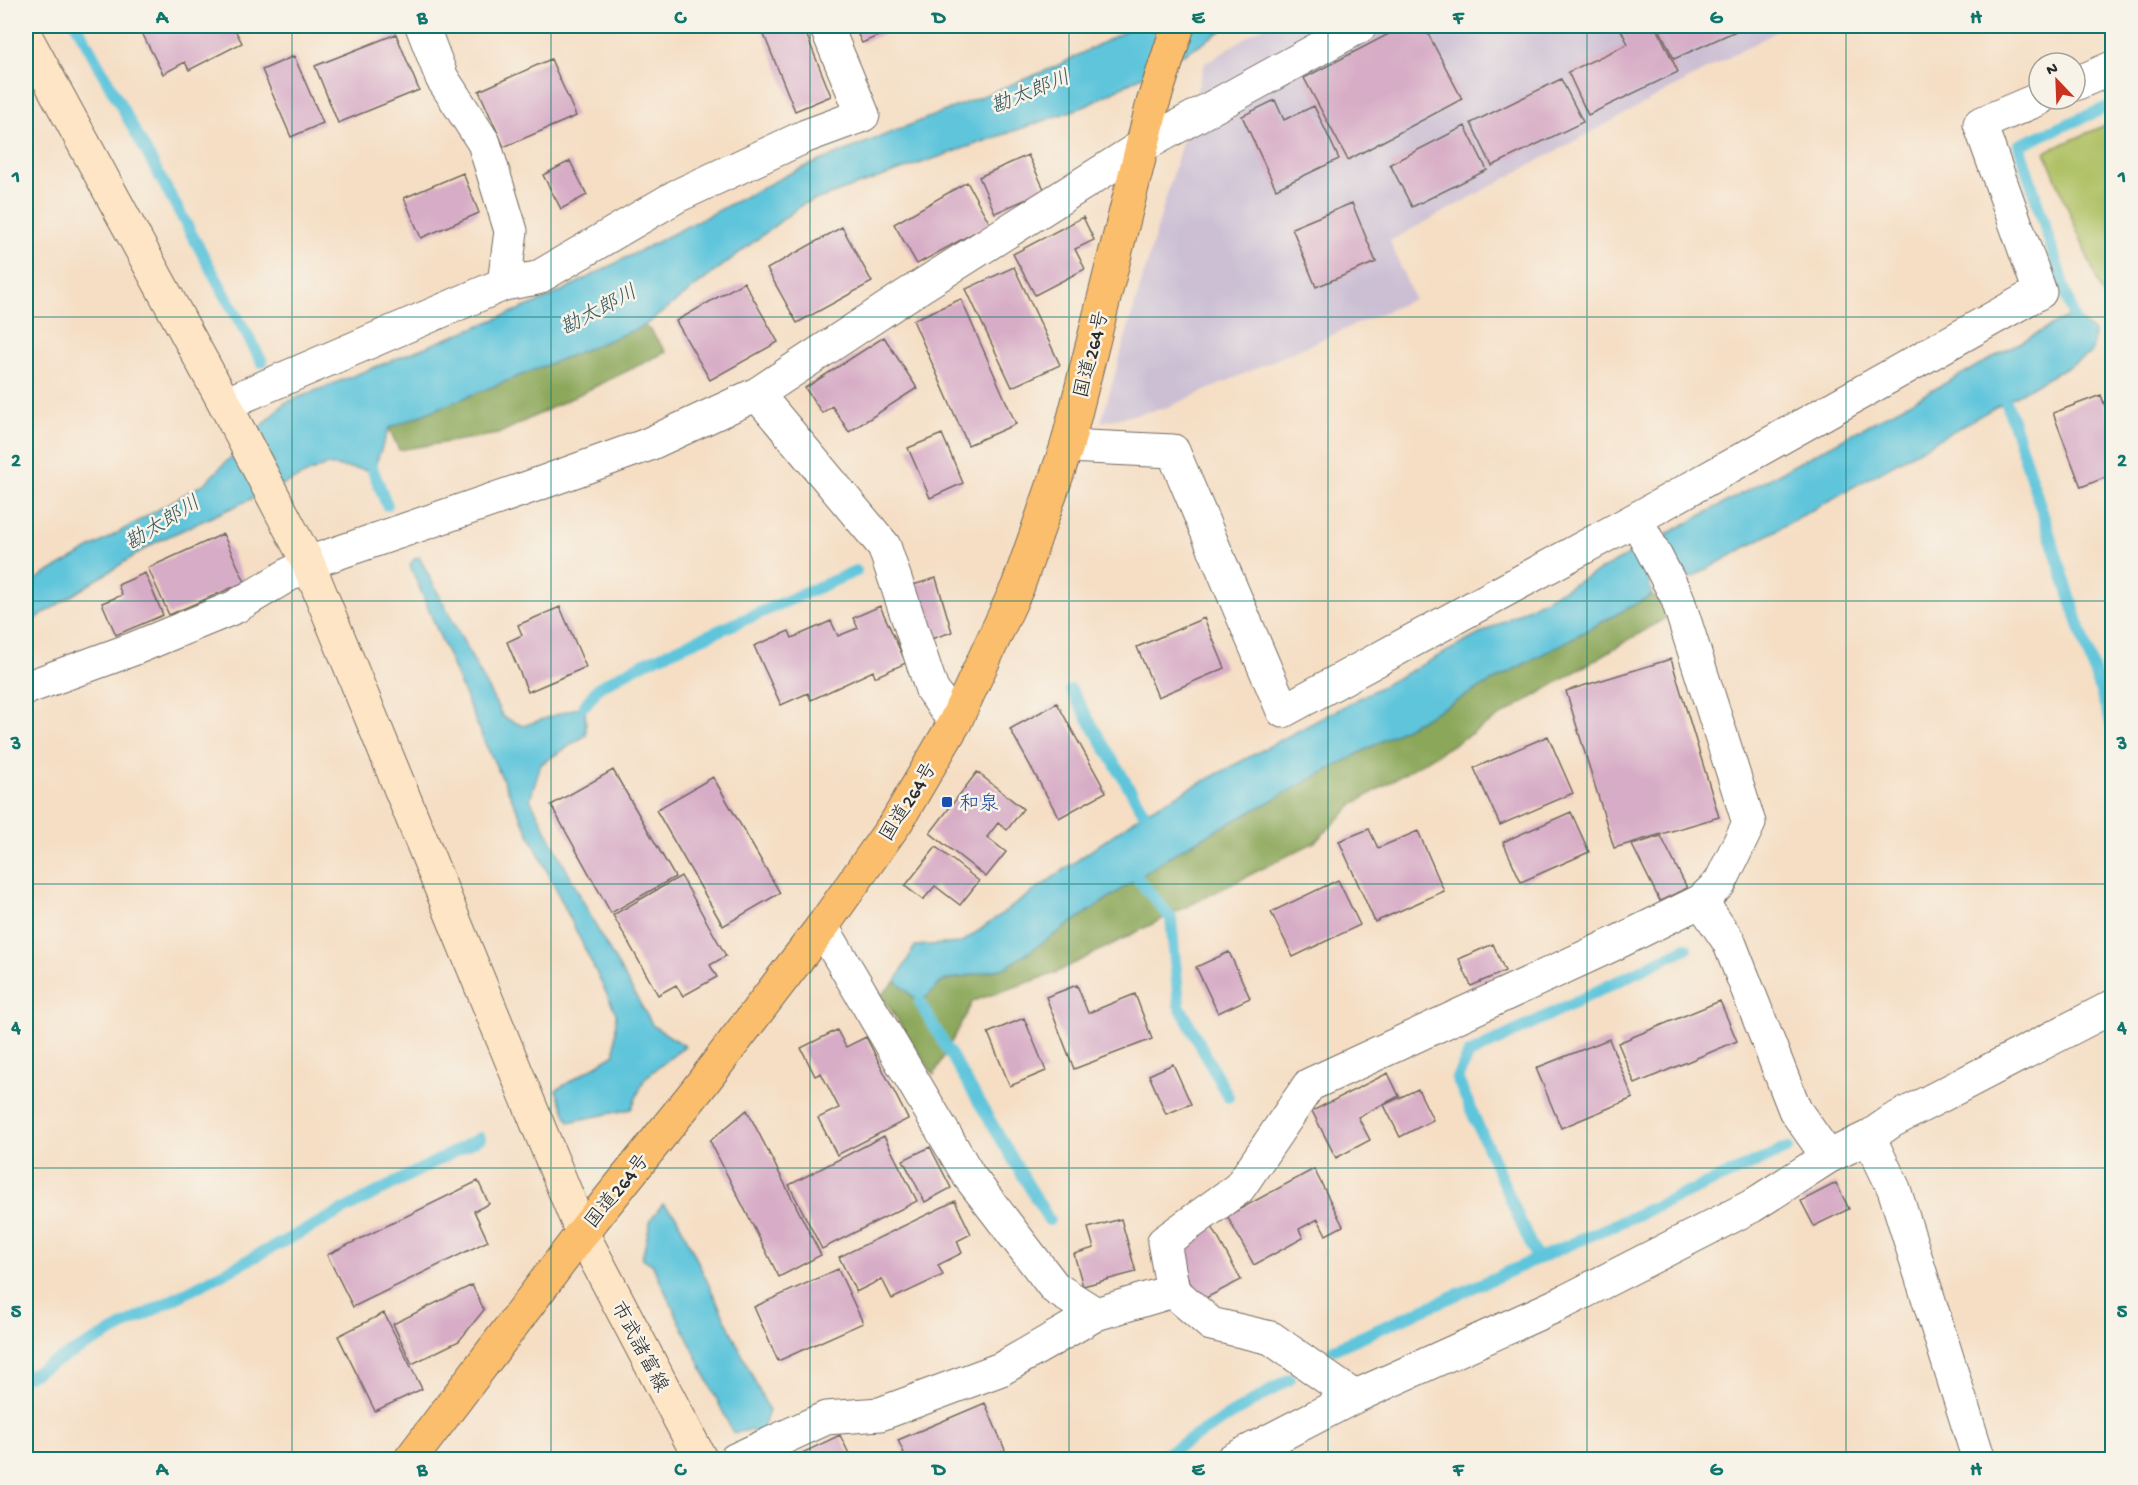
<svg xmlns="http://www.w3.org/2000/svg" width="2138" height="1485" viewBox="0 0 2138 1485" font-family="'Gochi Hand','Klee One',sans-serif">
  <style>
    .industrial { fill: #ccbfd4 }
    .green { fill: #afc165; stroke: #6d7648; stroke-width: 1.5 }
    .forest { fill: #8ba75a; stroke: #5b6942; stroke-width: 1.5 }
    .water { fill: #5ec5db; stroke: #447883; stroke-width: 1.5 }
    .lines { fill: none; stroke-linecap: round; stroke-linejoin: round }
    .stream { stroke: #5ec5db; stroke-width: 12 }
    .building { fill: #d7acc6 }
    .street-casing { stroke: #726a61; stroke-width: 35 }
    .secondary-casing { stroke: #726a61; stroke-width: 35 }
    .highway-casing { stroke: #726a61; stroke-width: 35 }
    .street { stroke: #fff; stroke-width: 33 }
    .secondary { stroke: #fde5c5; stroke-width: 33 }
    .highway { stroke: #fabe6d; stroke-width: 33 }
    .grid { fill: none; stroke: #0f766e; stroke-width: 1.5; stroke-opacity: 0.55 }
    .transit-dot { fill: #1a4fb4; stroke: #f7f3e8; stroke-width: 2 }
    .labels { text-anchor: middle; stroke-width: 5; stroke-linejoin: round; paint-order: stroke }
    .street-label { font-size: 20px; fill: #2b2b2b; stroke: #f7f3e8 }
    .transit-label { font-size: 20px; fill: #164399; stroke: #f7f3e8; text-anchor: start }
    .water-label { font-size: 21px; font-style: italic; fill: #3a5960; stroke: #f7f3e8 }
    .neatline { fill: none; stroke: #0f766e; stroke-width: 2 }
    .grid-label { font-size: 20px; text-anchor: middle; font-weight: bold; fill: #0f766e }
  </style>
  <rect width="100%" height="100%" fill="#f7f3e8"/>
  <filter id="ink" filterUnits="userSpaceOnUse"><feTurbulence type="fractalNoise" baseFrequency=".0167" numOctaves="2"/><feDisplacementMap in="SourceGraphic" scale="12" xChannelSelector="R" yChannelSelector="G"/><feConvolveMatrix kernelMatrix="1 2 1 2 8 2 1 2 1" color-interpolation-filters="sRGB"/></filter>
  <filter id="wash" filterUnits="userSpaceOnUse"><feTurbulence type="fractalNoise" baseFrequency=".008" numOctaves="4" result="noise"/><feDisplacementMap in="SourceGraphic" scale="24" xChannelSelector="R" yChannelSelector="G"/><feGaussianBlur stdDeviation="1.35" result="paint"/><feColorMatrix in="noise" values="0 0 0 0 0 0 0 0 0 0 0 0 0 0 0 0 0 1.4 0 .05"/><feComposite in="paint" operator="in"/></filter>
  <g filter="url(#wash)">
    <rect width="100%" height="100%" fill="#f5dec4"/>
    <path class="industrial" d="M1264 26H1787L1390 241 1414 299 1166 408 1101 422 1205 63Z"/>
    <path class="green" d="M2112 122V317L2045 152Z"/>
    <path class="forest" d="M644 326 650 330 666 352 498 434 399 450 389 428Z
      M1652 595 1672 614 1355 803 1315 842 1053 974 973 1001 934 1075 881 995 896 981 920 1003 943 981 1005 968 1178 851Z"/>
    <path class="water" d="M1135 26H1229L1194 48 1086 106 803 204 644 326 389 428 373 471 326 465 154 543 26 625V585L205 483 285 403 546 299 795 171 1055 67Z
      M2073 314 2094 332 2092 353 1691 578 1673 559 1667 534Z
      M1634 552 1647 574 1652 595 1178 851 1005 968 943 981 920 1003 896 981 915 946 961 943 1144 813Z
      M419 557 503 717 523 726 585 705 586 735 541 764 530 799 600 934 653 1026 685 1046 645 1078 631 1109 569 1122 556 1090 615 1054 616 1013 484 741 410 565 415 558Z
      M663 1204 676 1216 769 1411 763 1427 782 1459H766L751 1430 733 1433 652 1264 642 1258 651 1219Z"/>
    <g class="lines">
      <path class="stream" d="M77 26 262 362
        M2077 328 2019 145 2112 105
        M2006 401 2112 726
        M367 456 387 505
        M1071 690 1144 813
        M585 705 599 687 640 665 856 571
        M1138 879 1171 918 1179 1005 1228 1097
        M920 1003 1049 1220
        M1537 1259 1457 1078 1469 1054 1686 948
        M1334 1349 1788 1148
        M26 1377 480 1138
        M1156 1460 1290 1379"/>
    </g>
    <g id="blocks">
      <path class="building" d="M148 26H233L242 43 189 70 185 62 163 74 140 29Z
        M773 26H803L831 96 795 111 762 30Z
        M854 26H900L862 43Z
        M1404 26H1424L1462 99 1348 160 1304 78Z
        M1619 26H1656L1678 72 1588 115 1568 72 1628 44Z
        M1658 26H1747L1674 59Z
        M396 34 419 90 338 123 315 66Z
        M294 56 323 123 291 137 262 70Z
        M551 59 576 116 504 147 479 91Z
        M1561 79 1583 122 1492 166 1471 123Z
        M1275 100 1284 120 1314 106 1339 159 1276 189 1242 116Z
        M1465 126 1487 170 1412 207 1390 164Z
        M1028 155 1045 191 995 213 979 177Z
        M570 161 587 195 561 209 543 175Z
        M463 173 479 213 421 238 404 198Z
        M967 182 990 224 917 264 894 224Z
        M1352 203 1376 262 1316 287 1292 228Z
        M1083 217 1094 240 1075 249 1085 269 1035 295 1013 254Z
        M842 227 872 282 797 323 767 269Z
        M1014 267 1060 365 1012 387 966 289Z
        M744 282 778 342 710 380 676 321Z
        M961 299 1016 424 968 445 913 320Z
        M884 337 917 388 849 432 832 406 822 413 805 388Z
        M2101 395 2112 426V475L2081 487 2053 413Z
        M942 434 963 483 930 498 908 448Z
        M223 534 245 582 169 615 148 568Z
        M145 573 163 615 116 635 102 603 122 595 118 585Z
        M936 578 952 632 931 639 913 585Z
        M880 606 906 663 875 677 873 671 811 700 808 693 781 705 754 646 789 631 792 638 831 621 838 636 858 628 853 618Z
        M560 607 586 667 528 692 507 642 522 635 518 625Z
        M1204 618 1225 668 1158 697 1137 647Z
        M1671 659 1719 817 1614 848 1566 691Z
        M1057 703 1106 792 1059 818 1010 729Z
        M1548 736 1573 793 1500 825 1474 768Z
        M613 770 675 877 611 913 551 805Z
        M977 772 1023 809 1007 830 998 823 987 837 1006 852 986 877 930 833Z
        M713 777 780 893 723 926 656 810Z
        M1571 812 1589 852 1521 882 1503 842Z
        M1369 829 1378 848 1418 831 1444 891 1375 922 1339 841Z
        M1661 836 1687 888 1660 901 1632 845Z
        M936 847 979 881 960 905 935 886 923 900 905 886Z
        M681 876 726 956 710 965 717 977 683 996 676 985 658 995 613 915Z
        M1338 880 1360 925 1293 957 1271 912Z
        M1493 944 1505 971 1471 986 1459 959Z
        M1229 952 1250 998 1218 1013 1196 967Z
        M1077 985 1088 1013 1135 994 1152 1039 1074 1069 1046 997Z
        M1720 1001 1737 1041 1635 1084 1618 1043Z
        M1024 1018 1046 1071 1010 1086 988 1033Z
        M837 1030 846 1047 866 1037 908 1119 837 1155 818 1118 839 1108 821 1073 815 1076 801 1048Z
        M1609 1039 1633 1098 1561 1128 1536 1068Z
        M1173 1064 1191 1104 1166 1114 1149 1075Z
        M1388 1073 1399 1096 1358 1117 1370 1140 1336 1158 1312 1111Z
        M1418 1089 1433 1120 1400 1137 1384 1105Z
        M747 1110 821 1255 779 1277 710 1141Z
        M884 1136 917 1201 822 1249 789 1185Z
        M930 1147 951 1188 925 1202 903 1160Z
        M1314 1169 1343 1226 1326 1235 1318 1219 1299 1229 1303 1238 1254 1265 1227 1216Z
        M478 1181 489 1204 474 1211 488 1241 353 1307 327 1255Z
        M1836 1183 1849 1209 1814 1226 1801 1201Z
        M955 1201 971 1234 957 1241 962 1253 938 1265 943 1275 892 1299 882 1279 856 1292 839 1257Z
        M1121 1219 1136 1272 1083 1286 1074 1254 1094 1248 1088 1228Z
        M1210 1223 1241 1280 1200 1301 1170 1245Z
        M838 1269 863 1323 778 1361 754 1307Z
        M472 1285 484 1310 459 1341 412 1364 393 1324Z
        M384 1313 422 1389 375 1411 338 1336Z
        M985 1403 1005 1450 984 1460H907L898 1440Z
        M840 1435 852 1460H805L802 1453Z"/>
    </g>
  </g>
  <g filter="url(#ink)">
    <use href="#blocks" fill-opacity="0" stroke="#726a61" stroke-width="1.5"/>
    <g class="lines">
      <g class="street-casing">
        <path id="street" d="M2075 84 2112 68
          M504 284 537 278 677 196 806 136 863 115 826 26
          M757 394 884 546 932 690 955 722
          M225 404 504 284 511 231 484 143 442 78 422 26
          M1067 446 1173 451 1283 711 1636 519 2040 292 1980 124 2039 99
          M26 688 133 649 235 607 308 563 530 487 647 445 757 394 904 297 1144 145 1360 26
          M1701 901 1729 942 1795 1110 1828 1157
          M822 927 969 1176 1055 1288 1096 1314 1173 1291 1211 1324 1271 1338 1354 1397
          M1869 1137 1894 1189 1979 1460
          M1173 1291 1164 1242 1239 1188 1309 1085 1616 943 1701 901 1720 883 1749 823 1677 597 1636 519
          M735 1460 826 1418 880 1414 1001 1369 1096 1314
          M1232 1460 1354 1397 1564 1302 1752 1206 1828 1157 1869 1137 1892 1121 2112 1007"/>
      </g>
      <g class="secondary-casing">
        <path id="secondary" d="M26 37 225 404 308 563 582 1233 701 1460"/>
      </g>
      <g class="highway-casing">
        <path id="highway" d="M410 1460 582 1233 697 1090 822 927 897 821 955 722 1018 586 1067 446 1153 103 1178 26"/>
      </g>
      <use href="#street" class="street"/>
      <use href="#secondary" class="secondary"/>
      <use href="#highway" class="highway"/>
    </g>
  </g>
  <path class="grid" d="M292 26V1460M551 26V1460M810 26V1460M1069 26V1460M1328 26V1460M1587 26V1460M1846 26V1460M26 317H2112M26 601H2112M26 884H2112M26 1168H2112"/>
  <rect class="transit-dot" x="941" y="796" width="12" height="12" rx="3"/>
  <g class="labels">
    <g class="street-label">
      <text transform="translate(1090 354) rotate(-76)" y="7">国道264号</text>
      <text transform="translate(907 801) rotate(-58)" y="7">国道264号</text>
      <text transform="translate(616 1190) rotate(-51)" y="7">国道264号</text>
      <text transform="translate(641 1346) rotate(62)" y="7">市武諸富線</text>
    </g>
    <g class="transit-label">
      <text x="959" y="809">和泉</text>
    </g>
    <g class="water-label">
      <text transform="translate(1030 91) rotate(-22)" y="7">勘太郎川</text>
      <text transform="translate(598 309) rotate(-28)" y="7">勘太郎川</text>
      <text transform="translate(162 522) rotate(-32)" y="7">勘太郎川</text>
    </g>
  </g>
  <rect width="2138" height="1485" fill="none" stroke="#f7f3e8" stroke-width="66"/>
  <g transform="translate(2057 81) rotate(337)"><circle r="28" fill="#f7f3e8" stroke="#a5a39c" stroke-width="1.5"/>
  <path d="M0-4.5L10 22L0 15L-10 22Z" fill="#c8321e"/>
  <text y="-9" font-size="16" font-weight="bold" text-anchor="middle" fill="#2b2b2b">N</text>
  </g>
  <rect x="33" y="33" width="2072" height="1419" class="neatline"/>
  <g class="grid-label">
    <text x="162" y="23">A</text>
    <text x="422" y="23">B</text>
    <text x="680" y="23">C</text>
    <text x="939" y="23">D</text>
    <text x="1198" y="23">E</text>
    <text x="1458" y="23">F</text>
    <text x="1716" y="23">G</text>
    <text x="1976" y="23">H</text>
    <text x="16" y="182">1</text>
    <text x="2122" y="182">1</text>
    <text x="16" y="466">2</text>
    <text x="2122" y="466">2</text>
    <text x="16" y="749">3</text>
    <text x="2122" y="749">3</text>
    <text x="16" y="1033">4</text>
    <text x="2122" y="1033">4</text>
    <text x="16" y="1317">5</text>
    <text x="2122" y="1317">5</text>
    <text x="162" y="1475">A</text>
    <text x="422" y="1475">B</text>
    <text x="680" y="1475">C</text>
    <text x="939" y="1475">D</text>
    <text x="1198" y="1475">E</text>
    <text x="1458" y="1475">F</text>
    <text x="1716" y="1475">G</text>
    <text x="1976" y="1475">H</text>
  </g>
</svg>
